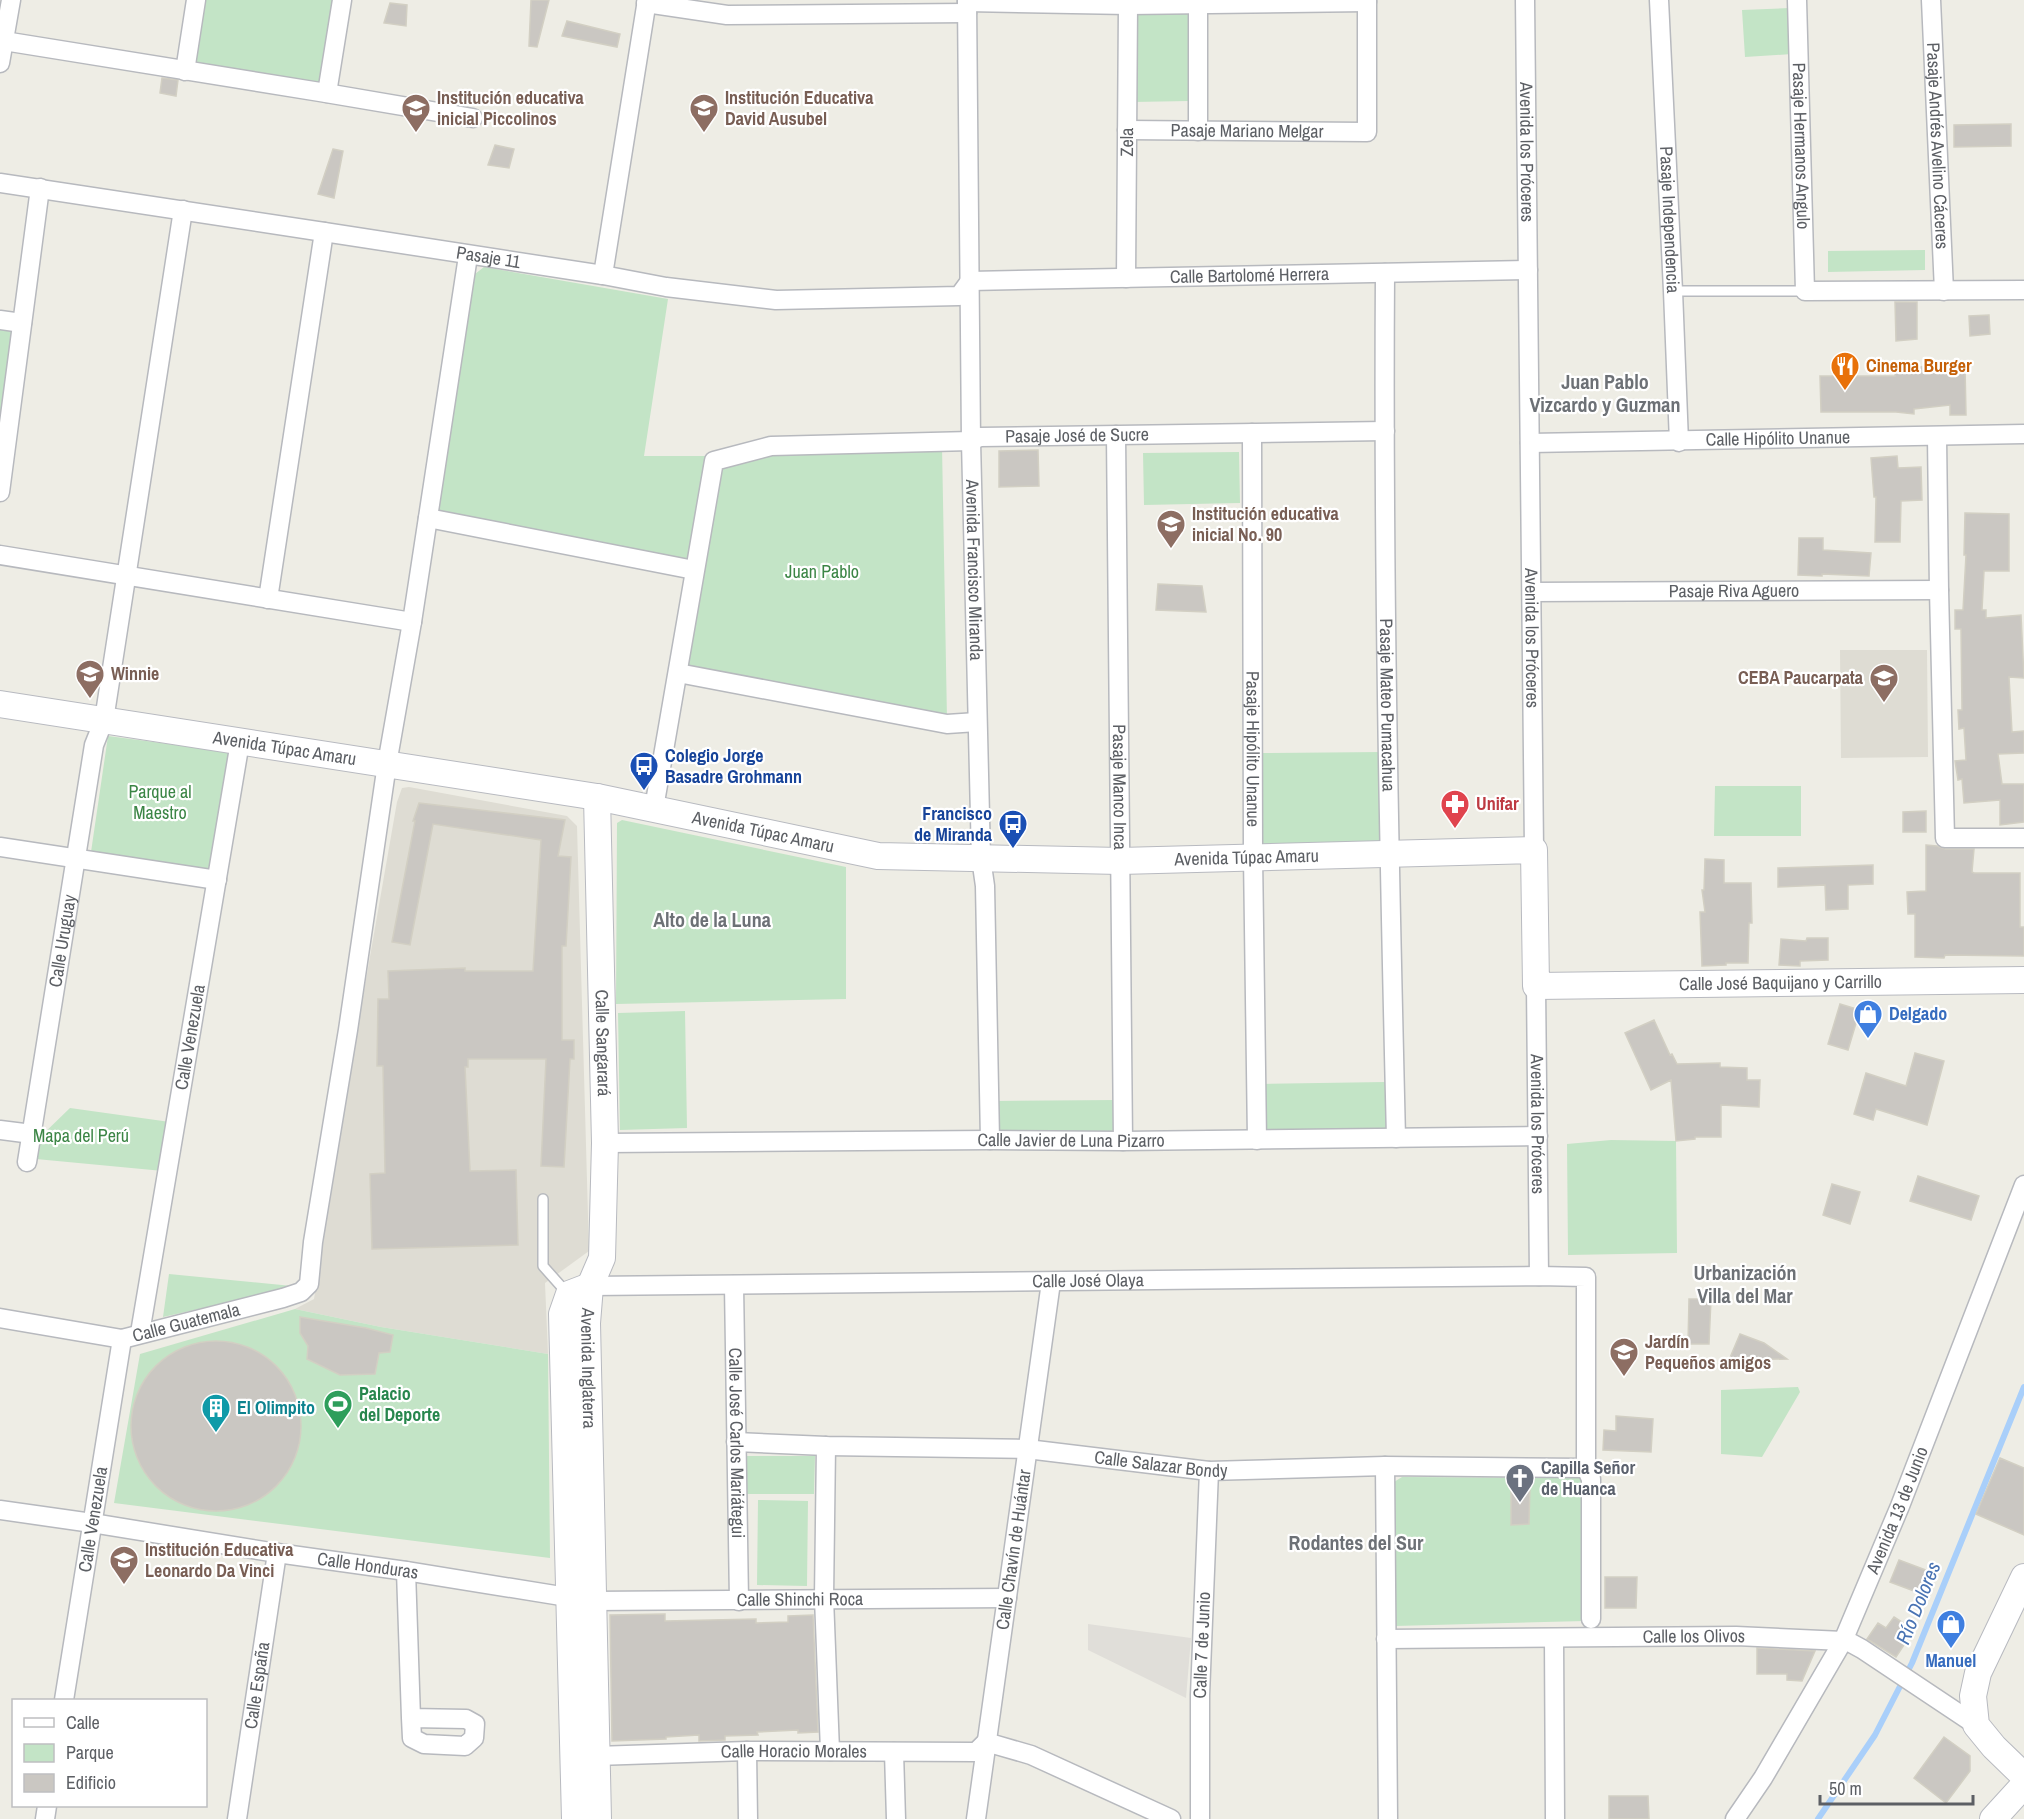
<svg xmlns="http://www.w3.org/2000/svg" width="2024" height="1819" viewBox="0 0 2024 1819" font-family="'Archivo Narrow',sans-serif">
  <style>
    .industrial { fill: #e0ded9 }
    .education { fill: #dedcd3 }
    .green { fill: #c3e4c6 }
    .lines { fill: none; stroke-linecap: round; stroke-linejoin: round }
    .stream { stroke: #a9cffa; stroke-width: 6 }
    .building { fill: #cac7c2; stroke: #d2cfc3; stroke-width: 1.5 }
    .lane-casing { stroke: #b7b9be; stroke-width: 12 }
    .street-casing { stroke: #b7b9be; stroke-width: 21 }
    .secondary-casing { stroke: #b8bac0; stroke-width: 28 }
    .lane { stroke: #fff; stroke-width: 9 }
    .street { stroke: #fff; stroke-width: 18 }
    .secondary { stroke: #fff; stroke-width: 26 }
    .labels { text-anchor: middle; stroke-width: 4.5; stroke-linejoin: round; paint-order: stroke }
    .education-label { font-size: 18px; font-weight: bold; fill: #785e54; stroke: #fff; text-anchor: start }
    .street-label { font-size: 18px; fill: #5c5f64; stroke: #fff }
    .food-label { font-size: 18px; font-weight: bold; fill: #c56008; stroke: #fff; text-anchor: start }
    .park-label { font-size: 18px; fill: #3b8545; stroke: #fff }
    .transit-label { font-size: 18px; font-weight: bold; fill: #164399; stroke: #fff; text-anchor: start }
    .health-label { font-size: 18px; font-weight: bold; fill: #be3a42; stroke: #fff; text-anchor: start }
    .shop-label { font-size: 18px; font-weight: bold; fill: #366cbe; stroke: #fff; text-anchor: start }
    .leisure-label { font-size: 18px; font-weight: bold; fill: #27864d; stroke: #fff; text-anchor: start }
    .culture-label { font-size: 18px; font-weight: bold; fill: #0d838f; stroke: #fff; text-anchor: start }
    .worship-label { font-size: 18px; font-weight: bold; fill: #5b616d; stroke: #fff; text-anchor: start }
    .neighbourhood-label { font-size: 20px; font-weight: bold; fill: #6d7176; stroke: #fff }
    .water-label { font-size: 20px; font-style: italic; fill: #4973b3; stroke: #fff }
  </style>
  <rect width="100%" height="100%" fill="#eeede5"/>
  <path class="industrial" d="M1088 1624 1191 1638 1186 1698 1088 1650Z"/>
  <path class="education" d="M1840 650H1927L1928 757 1841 758Z
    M409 787 567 816 577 826 589 1251 545 1283 548 1354 381 1327 295 1309 314 1299 353 1054 397 802 402 788Z"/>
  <path class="green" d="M205 0H335L323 83 194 64Z
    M1789 8 1792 54 1745 57 1742 10Z
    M1133 13H1189V101L1133 102Z
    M1925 250V270L1828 272V251Z
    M484 267 668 299 644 456H706L942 446 947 719 679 667 696 566 436 515 475 274Z
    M0 329 14 331 0 426Z
    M1239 452 1240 503 1144 505 1143 453Z
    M108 736 230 752 212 870 91 852Z
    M1382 752 1383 845 1260 846 1259 753Z
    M1715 786H1801V836H1714Z
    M622 820 846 867V999L616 1004 617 823Z
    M685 1011 687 1128 620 1130 618 1013Z
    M1385 1082 1386 1128 1263 1130 1262 1084Z
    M1116 1100V1134H995V1101Z
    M70 1108 170 1122 163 1171 36 1159 38 1139Z
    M1611 1140 1676 1141 1677 1253 1568 1255 1567 1144Z
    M169 1274 292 1286 275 1292 163 1317Z
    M295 1309 381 1327 548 1354 550 1558 114 1503 140 1354Z
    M1798 1387 1800 1392 1762 1457 1721 1454V1390Z
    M745 1456H815L814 1494H745Z
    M1402 1477 1583 1478 1585 1621 1395 1626 1394 1482Z
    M758 1500 808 1501 807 1586 757 1585Z"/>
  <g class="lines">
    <path class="stream" d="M1818 1819 1875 1735 1912 1663 2024 1387"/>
  </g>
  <path class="building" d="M531 0H549L537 47 529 46Z
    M390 3 407 5 406 26 384 23Z
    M567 21 620 34 617 47 562 36Z
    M162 78 178 80 176 96 160 93Z
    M2011 124V146L1954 147V125Z
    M495 145 514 149 509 168 488 165Z
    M333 149 343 151 334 198 318 194Z
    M1895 302H1917V339L1896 341Z
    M1989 315 1990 334 1970 336 1969 316Z
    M1965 366 1966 415H1950V405L1914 409V414L1896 412H1821L1820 376H1895V367Z
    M1038 450 1039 486 999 487V451Z
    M1897 456 1898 468 1921 467 1922 500 1901 501 1900 542H1875L1876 497H1874L1871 458Z
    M1965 513 2009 514V571H1984L1982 610H1986V618L2021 615 2024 678 2009 677 2012 732 2024 731V753L1998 754 2002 784H2024V822L2000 825V800L1964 803 1962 779 1958 780 1955 761 1966 760 1964 728 1959 729 1958 710H1962L1961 629H1955V610H1963L1966 555H1964Z
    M1799 538H1823V550L1871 553 1869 576 1822 574V576L1798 575Z
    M1158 584 1202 586 1206 612 1156 610Z
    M419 803 565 820 558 856 571 857 566 946H562V1040H574V1059H570L564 1167 541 1166 546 1059H468V1067H465L470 1171 516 1170 518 1245 372 1249 370 1174 385 1173 383 1066H377L378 999H389L388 971 465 968V971H533L541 840 433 824 410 945 392 942 415 821H413Z
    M1926 811V832H1903V812Z
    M1926 845 1937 846 1945 849H1974L1972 872 1974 873H2020V927H2024V956L1945 955 1944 958 1915 957V914H1908L1907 892 1926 891Z
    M1705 859 1724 860V883H1751L1752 923H1749L1748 963H1726V965L1702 966 1700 912H1705L1702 890H1704Z
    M1873 865V884L1848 885V909L1826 910 1825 885 1778 887V868Z
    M1807 938H1828V960L1800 961V966L1779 965 1781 939 1806 941Z
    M1863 1002 1880 1007 1876 1022 1859 1018Z
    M1840 1004 1860 1010 1848 1050 1828 1044Z
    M1654 1020 1670 1055 1672 1054 1677 1064 1720 1063V1067L1747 1068V1080H1760L1759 1107 1721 1105V1137H1695V1139L1676 1141 1671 1080 1651 1090 1625 1033Z
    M1915 1053 1944 1061 1927 1125 1876 1109 1873 1120 1854 1114 1866 1073 1906 1086Z
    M1918 1176 1979 1196 1971 1220 1910 1201Z
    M1832 1184 1860 1192 1850 1224 1823 1215Z
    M1689 1299H1711L1709 1344H1688Z
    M300 1317 366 1328 393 1335 390 1352 379 1353 375 1374 340 1375 307 1359 308 1346 300 1333Z
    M1740 1334 1764 1343 1787 1359 1729 1360Z
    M131 1426a85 85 0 1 1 170 0a85 85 0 1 1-170 0Z
    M1616 1416 1653 1419 1651 1452 1603 1450 1604 1430 1616 1431Z
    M2000 1458 2024 1468V1535L1976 1514Z
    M1530 1483 1529 1524 1511 1525V1484Z
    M1899 1560 1931 1572 1922 1594 1890 1582Z
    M1605 1577H1637L1636 1608H1605Z
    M665 1614V1621L756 1619V1623L788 1622V1616L813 1615 818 1732 798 1733V1730L757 1732 758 1735 725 1736V1740L699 1741V1735L666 1737V1739L612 1741 610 1615Z
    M1894 1617 1914 1630 1896 1657 1867 1639 1878 1623 1886 1628Z
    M1757 1648 1815 1651 1802 1681 1787 1680V1674H1757Z
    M1944 1737 1970 1756V1771L1946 1803 1914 1778Z
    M1609 1796H1648L1649 1819H1609Z"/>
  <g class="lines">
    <g class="lane-casing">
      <path id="lane" d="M1673 291H1805
        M543 1199V1266L567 1293"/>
    </g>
    <g class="street-casing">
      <g id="street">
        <path id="s1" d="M967 0 971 441 981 858 985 886 990 1140"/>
        <path id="s2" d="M1525 0 1534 850"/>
        <path id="s3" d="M1659 0 1673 291 1679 442"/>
        <path id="s4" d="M1797 0 1805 291 2024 290"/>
        <path id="s5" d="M1931 0 1944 291"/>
        <path d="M967 2 1128 5 1367 2"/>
        <path d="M646 3 727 15 967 13"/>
        <path d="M1198 3V131"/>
        <path d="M4 41 320 92 473 118"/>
        <path d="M0 63 11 0"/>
        <path d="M185 71 196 0"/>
        <path d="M327 93 342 0"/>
        <path id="s6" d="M1127 130 1367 132V0"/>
        <path id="s7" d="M0 183 324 232 603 275 666 287 776 300 959 296 970 281 1528 270"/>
        <path id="s8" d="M1385 273C1383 561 1389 850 1396 1138"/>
        <path d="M603 275 647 0"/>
        <path id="s9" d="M1126 278 1128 5"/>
        <path d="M0 320 22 323"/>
        <path id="s10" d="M1252 433 1253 856 1257 1140"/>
        <path id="s11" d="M1116 435 1123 1141"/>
        <path d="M1937 437 1939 590 1945 838H2024"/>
        <path id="s12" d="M1530 443 2024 434"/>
        <path d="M0 492 40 188"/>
        <path d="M428 518 694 570"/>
        <path d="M0 555 412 622"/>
        <path id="s13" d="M1532 592 1939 590"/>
        <path d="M268 599 324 232"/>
        <path d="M678 673 947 724 977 722"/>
        <path id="s14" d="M654 808 714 461 771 446 971 441 980 437 1385 431"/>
        <path d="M0 847 217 880"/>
        <path id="s15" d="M1536 986 1539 1276"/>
        <path d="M0 1130 32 1134"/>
        <path id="s16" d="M605 1143 990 1140 1123 1141 1538 1136"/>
        <path id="s17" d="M27 1162 94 745 104 720 183 210"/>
        <path id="s18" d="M734 1285 739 1601"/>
        <path id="s19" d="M590 1286 1539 1276 1586 1277V1468L1591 1479V1619"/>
        <path id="s20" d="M0 1318 122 1339 283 1298 301 1292 309 1284 313 1242 348 1030 387 764 412 622 468 256"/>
        <path id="s21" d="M140 1333 240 742"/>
        <path id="s22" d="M736 1442 826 1446 1027 1449 1209 1471 1385 1466 1586 1468"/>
        <path d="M826 1446 824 1598 830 1751"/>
        <path d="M1385 1466 1388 1819"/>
        <path id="s23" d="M0 1510 92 1523 277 1553 406 1571 592 1601 1007 1598"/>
        <path d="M406 1571 411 1718 412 1738 424 1744 465 1746 474 1738 475 1724 466 1719 411 1718"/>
        <path d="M1554 1638 1555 1819"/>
        <path id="s24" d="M1386 1639 1736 1636 1843 1641 1851 1643 1862 1649 1976 1725"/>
        <path id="s25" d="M64 1700 122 1339"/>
        <path d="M747 1751 748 1819"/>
        <path d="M894 1752 896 1819"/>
        <path id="s26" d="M596 1756 747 1751 976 1752 986 1742 1031 1755 1171 1819"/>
        <path d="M45 1819 47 1806"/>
        <path id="s27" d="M237 1819 277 1553"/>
        <path id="s28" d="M976 1819 1051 1282"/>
        <path id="s29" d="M1200 1819V1695L1209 1471"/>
        <path id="s30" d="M1735 1819 1763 1778 1843 1641 1900 1506 2024 1185"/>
      </g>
    </g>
    <g class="secondary-casing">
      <g id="secondary">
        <path id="s31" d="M0 704 597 797 878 856 1120 861 1534 850 1536 986 2024 980"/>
        <path id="s32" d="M597 797 605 1143 602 1258 590 1286 587 1323 598 1819"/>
        <path d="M2024 1577 1978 1673 1973 1696 1976 1725 1994 1747 2024 1776"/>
        <path d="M575 1819 562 1314 569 1294 590 1286"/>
        <path d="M1993 1819 2024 1785"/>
      </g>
    </g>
    <use href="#lane" class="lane"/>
    <use href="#street" class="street"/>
    <use href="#secondary" class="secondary"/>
  </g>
  <defs>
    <g id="school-pin" transform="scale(1.5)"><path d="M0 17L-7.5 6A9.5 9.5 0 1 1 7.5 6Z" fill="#8d6e63" stroke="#fff"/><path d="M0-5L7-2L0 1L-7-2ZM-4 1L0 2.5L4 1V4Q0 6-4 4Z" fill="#fff"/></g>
    <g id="restaurant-pin" transform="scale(1.5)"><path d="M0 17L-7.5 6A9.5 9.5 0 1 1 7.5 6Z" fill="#e8710a" stroke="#fff"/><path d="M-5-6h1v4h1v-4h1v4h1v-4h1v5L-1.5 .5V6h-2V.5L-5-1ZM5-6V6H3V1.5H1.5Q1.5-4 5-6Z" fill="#fff"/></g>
    <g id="bus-pin" transform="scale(1.5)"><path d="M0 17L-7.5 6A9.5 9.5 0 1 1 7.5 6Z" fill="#1a4fb4" stroke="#fff"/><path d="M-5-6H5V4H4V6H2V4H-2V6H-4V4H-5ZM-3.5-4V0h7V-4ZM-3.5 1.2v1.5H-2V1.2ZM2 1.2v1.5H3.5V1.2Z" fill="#fff"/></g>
    <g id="pharmacy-pin" transform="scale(1.5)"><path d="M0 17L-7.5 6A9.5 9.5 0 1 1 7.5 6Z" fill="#e0444e" stroke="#fff"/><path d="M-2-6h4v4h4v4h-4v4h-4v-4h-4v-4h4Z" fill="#fff"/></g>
    <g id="shop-pin" transform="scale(1.5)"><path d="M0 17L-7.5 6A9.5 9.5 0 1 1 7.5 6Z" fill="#3f7fe0" stroke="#fff"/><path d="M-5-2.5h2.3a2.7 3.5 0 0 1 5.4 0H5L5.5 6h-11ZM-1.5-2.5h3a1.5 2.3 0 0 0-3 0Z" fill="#fff"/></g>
    <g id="stadium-pin" transform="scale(1.5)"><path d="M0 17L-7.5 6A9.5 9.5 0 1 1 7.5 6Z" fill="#2e9e5b" stroke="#fff"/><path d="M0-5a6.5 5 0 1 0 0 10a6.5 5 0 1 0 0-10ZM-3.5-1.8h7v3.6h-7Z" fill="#fff"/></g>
    <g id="building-pin" transform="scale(1.5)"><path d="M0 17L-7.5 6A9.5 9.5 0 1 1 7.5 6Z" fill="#0f9aa8" stroke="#fff"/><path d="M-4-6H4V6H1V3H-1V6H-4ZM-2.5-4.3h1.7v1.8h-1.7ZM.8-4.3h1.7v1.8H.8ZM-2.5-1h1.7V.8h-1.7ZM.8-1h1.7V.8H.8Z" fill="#fff"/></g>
    <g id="church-pin" transform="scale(1.5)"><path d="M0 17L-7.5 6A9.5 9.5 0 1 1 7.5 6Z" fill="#6b7280" stroke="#fff"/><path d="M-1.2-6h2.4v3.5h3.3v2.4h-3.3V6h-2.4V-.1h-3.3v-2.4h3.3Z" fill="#fff"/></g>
  </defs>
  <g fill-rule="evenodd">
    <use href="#school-pin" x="416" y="108"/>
    <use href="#school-pin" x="704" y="108"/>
    <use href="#restaurant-pin" x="1845" y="366"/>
    <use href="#school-pin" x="1171" y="524"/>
    <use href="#school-pin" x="90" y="674"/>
    <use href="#school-pin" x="1884" y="678"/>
    <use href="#bus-pin" x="644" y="766"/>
    <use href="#pharmacy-pin" x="1455" y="804"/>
    <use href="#bus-pin" x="1013" y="824"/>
    <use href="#shop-pin" x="1868" y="1014"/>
    <use href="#school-pin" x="1624" y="1352"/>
    <use href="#stadium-pin" x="338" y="1404"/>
    <use href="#building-pin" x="216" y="1408"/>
    <use href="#church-pin" x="1520" y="1478"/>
    <use href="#school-pin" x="124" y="1560"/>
    <use href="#shop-pin" x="1951" y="1624"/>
  </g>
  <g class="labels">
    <g class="education-label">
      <text x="437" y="104">Institución educativa<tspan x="437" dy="21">inicial Piccolinos</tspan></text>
      <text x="725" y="104">Institución Educativa<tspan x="725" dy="21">David Ausubel</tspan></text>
      <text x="1192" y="520">Institución educativa<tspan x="1192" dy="21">inicial No. 90</tspan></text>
      <text x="111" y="680">Winnie</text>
      <text x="1863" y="684" text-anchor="end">CEBA Paucarpata</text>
      <text x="1645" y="1348">Jardín<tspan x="1645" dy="21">Pequeños amigos</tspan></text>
      <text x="145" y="1556">Institución Educativa<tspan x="145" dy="21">Leonardo Da Vinci</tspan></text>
    </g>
    <g class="street-label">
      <text dy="6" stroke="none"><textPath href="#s6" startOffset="120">Pasaje Mariano Melgar</textPath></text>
      <text dy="6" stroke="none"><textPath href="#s9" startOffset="136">Zela</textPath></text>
      <text dy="6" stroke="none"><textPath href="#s5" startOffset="146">Pasaje Andrés Avelino Cáceres</textPath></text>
      <text dy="6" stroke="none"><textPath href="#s4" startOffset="146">Pasaje Hermanos Angulo</textPath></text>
      <text dy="6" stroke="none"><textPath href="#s2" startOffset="152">Avenida los Próceres</textPath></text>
      <text dy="6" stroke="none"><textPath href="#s3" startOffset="220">Pasaje Independencia</textPath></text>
      <text dy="6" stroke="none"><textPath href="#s7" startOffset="494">Pasaje 11</textPath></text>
      <text dy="6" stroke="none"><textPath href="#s7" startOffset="1266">Calle Bartolomé Herrera</textPath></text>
      <text dy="6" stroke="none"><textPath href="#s14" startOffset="718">Pasaje José de Sucre</textPath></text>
      <text dy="6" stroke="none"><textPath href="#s12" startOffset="248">Calle Hipólito Unanue</textPath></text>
      <text dy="6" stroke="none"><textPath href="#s1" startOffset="570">Avenida Francisco Miranda</textPath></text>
      <text dy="6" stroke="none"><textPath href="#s13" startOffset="202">Pasaje Riva Aguero</textPath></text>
      <text dy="6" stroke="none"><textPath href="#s2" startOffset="638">Avenida los Próceres</textPath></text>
      <text dy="6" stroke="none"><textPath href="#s8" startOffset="432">Pasaje Mateo Pumacahua</textPath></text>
      <text dy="6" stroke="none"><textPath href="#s31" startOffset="288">Avenida Túpac Amaru</textPath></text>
      <text dy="6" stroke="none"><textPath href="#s10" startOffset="316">Pasaje Hipólito Unanue</textPath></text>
      <text dy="6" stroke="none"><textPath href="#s11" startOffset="352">Pasaje Manco Inca</textPath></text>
      <text dy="6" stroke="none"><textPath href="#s31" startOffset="774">Avenida Túpac Amaru</textPath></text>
      <text dy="6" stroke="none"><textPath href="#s31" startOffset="1260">Avenida Túpac Amaru</textPath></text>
      <text dy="6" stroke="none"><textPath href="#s17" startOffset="224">Calle Uruguay</textPath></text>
      <text dy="6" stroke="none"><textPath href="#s31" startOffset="1928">Calle José Baquijano y Carrillo</textPath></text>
      <text dy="6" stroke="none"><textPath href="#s21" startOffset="300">Calle Venezuela</textPath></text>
      <text dy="6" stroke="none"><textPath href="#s32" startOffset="246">Calle Sangarará</textPath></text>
      <text dy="6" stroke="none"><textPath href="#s15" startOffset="138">Avenida los Próceres</textPath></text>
      <text dy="6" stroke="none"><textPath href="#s16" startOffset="466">Calle Javier de Luna Pizarro</textPath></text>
      <text dy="6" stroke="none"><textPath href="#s19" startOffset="498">Calle José Olaya</textPath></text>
      <text dy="6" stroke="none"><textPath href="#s20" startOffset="190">Calle Guatemala</textPath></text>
      <text dy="6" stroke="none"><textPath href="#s32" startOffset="574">Avenida Inglaterra</textPath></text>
      <text dy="6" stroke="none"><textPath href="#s18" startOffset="158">Calle José Carlos Mariátegui</textPath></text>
      <text dy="6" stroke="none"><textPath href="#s22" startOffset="426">Calle Salazar Bondy</textPath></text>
      <text dy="6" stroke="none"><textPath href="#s30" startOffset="350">Avenida 13 de Junio</textPath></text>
      <text dy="6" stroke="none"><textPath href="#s25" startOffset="183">Calle Venezuela</textPath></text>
      <text dy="6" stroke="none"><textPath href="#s28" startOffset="272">Calle Chavín de Huántar</textPath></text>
      <text dy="6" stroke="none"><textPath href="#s23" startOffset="372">Calle Honduras</textPath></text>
      <text dy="6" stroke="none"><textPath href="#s23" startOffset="807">Calle Shinchi Roca</textPath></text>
      <text dy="6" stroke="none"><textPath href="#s24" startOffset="308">Calle los Olivos</textPath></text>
      <text dy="6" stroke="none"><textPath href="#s29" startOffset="174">Calle 7 de Junio</textPath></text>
      <text dy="6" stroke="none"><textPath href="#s27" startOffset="135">Calle España</textPath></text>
      <text dy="6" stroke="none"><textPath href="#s26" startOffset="198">Calle Horacio Morales</textPath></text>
    </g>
    <g class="food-label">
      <text x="1866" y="372">Cinema Burger</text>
    </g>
    <g class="park-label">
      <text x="822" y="578">Juan Pablo</text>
      <text x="160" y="798">Parque al<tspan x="160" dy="21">Maestro</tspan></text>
      <text x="81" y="1142">Mapa del Perú</text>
    </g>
    <g class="transit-label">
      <text x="665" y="762">Colegio Jorge<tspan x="665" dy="21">Basadre Grohmann</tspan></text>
      <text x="992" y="820" text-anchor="end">Francisco<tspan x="992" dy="21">de Miranda</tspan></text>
    </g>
    <g class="health-label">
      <text x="1476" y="810">Unifar</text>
    </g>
    <g class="shop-label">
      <text x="1889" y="1020">Delgado</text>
      <text x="1951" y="1667" text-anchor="middle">Manuel</text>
    </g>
    <g class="leisure-label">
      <text x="359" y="1400">Palacio<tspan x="359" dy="21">del Deporte</tspan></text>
    </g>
    <g class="culture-label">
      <text x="237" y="1414">El Olimpito</text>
    </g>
    <g class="worship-label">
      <text x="1541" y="1474">Capilla Señor<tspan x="1541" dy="21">de Huanca</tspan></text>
    </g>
    <g class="neighbourhood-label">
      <text x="1605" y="389">Juan Pablo<tspan x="1605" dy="23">Vizcardo y Guzman</tspan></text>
      <text x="712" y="927">Alto de la Luna</text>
      <text x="1745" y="1280">Urbanización<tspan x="1745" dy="23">Villa del Mar</tspan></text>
      <text x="1356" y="1550">Rodantes del Sur</text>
    </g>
    <g class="water-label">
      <text transform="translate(1918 1603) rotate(-68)" y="7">Río Dolores</text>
    </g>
  </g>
  <rect x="12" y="1699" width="195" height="108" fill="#ffffff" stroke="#bebfc1" stroke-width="1.5"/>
  <rect x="24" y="1718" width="30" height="9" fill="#ffffff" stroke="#bebfc1" stroke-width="1.5"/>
  <text x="66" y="1729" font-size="18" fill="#5c5f64">Calle</text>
  <rect x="24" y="1744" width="30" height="18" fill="#c3e4c6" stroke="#bebfc1" stroke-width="1.5"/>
  <text x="66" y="1759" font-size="18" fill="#5c5f64">Parque</text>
  <rect x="24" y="1774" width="30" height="18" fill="#cac7c2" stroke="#bebfc1" stroke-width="1.5"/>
  <text x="66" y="1789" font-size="18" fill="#5c5f64">Edificio</text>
  <path d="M1820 1795v9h153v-9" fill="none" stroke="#5c5f64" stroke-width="3"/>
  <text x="1829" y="1795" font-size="18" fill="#5c5f64" stroke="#ffffff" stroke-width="4.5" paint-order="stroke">50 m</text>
</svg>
